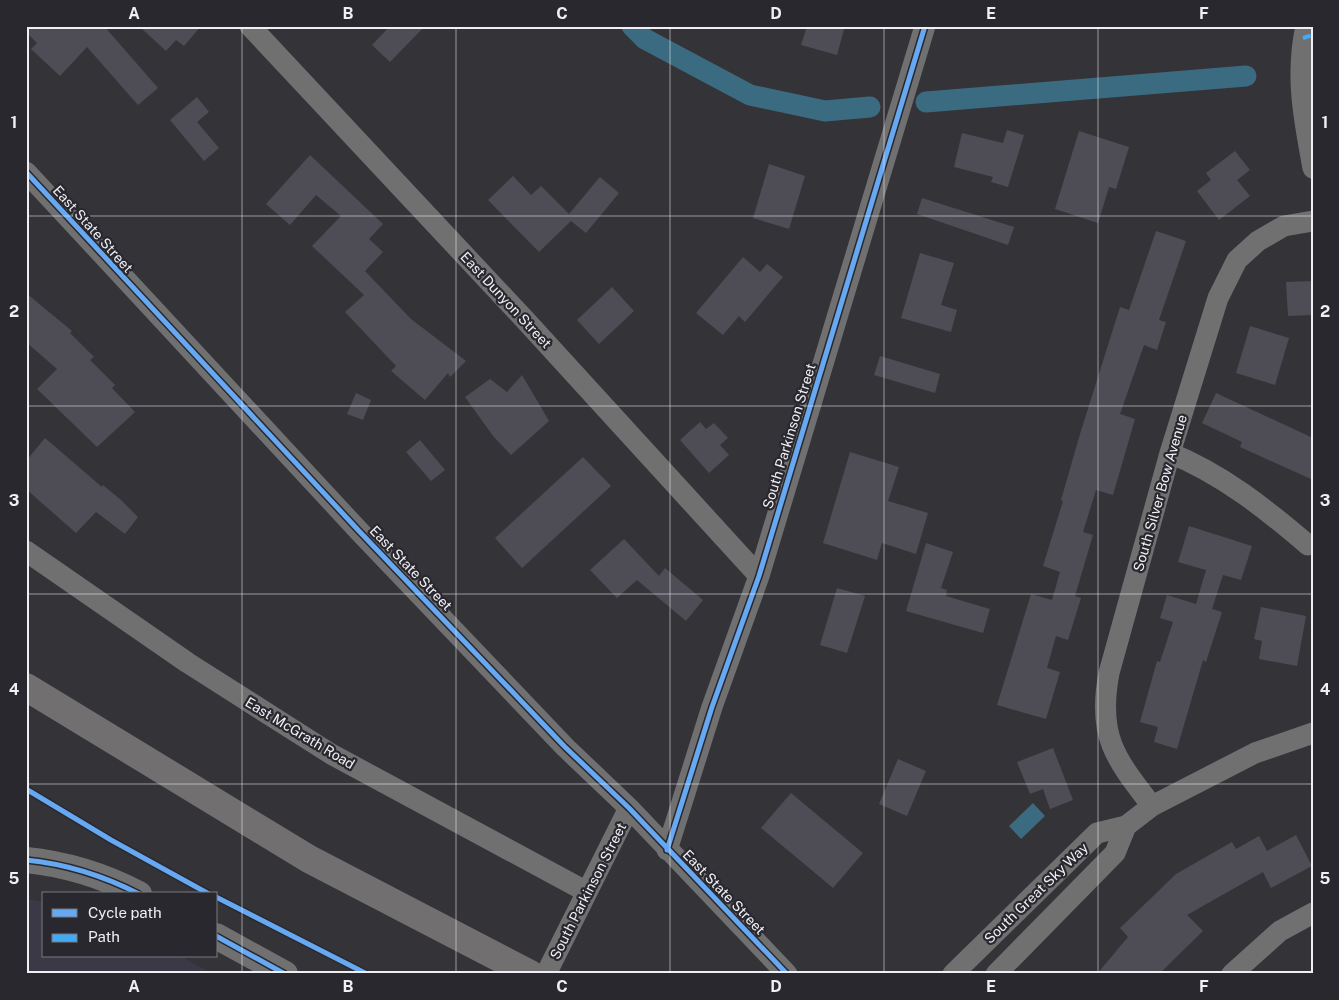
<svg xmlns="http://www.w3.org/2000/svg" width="1339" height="1000" viewBox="0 0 1339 1000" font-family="'Public Sans',sans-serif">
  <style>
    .built { fill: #3b3945 }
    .water { fill: #3b6b81 }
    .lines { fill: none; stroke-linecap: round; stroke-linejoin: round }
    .canal { stroke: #3b6b81; stroke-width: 21 }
    .building { fill: #4e4d56 }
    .minor { stroke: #717071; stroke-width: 21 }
    .tertiary { stroke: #717071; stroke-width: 26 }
    .trunk { stroke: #726f71; stroke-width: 28 }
    .quiet { stroke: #42abf6; stroke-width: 4; stroke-dasharray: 8 4; stroke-linecap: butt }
    .cycleway-casing { stroke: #29282f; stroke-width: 8 }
    .cycleway { stroke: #66a8f1; stroke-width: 5 }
    .grid { fill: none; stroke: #f0eff4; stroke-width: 1; stroke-opacity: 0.55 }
    .labels { text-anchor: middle; stroke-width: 4.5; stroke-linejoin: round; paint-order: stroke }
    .street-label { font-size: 14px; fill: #f0eff4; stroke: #29282f }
    .neatline { fill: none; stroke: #f0eff4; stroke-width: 2 }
    .grid-label { font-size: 16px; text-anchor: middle; font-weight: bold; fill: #f0eff4 }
  </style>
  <rect width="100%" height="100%" fill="#343338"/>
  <path class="built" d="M26 899 44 902V956H181L212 974H26Z"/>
  <path class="water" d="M1033 803 1045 816 1021 839 1009 826Z"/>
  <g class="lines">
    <path class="canal" d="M632 26 645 39 750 95 825 111 870 107
      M926 102 1246 76"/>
  </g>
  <path class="building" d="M26 26H104L158 88 138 105 87 47 60 76 31 49 37 43 26 32Z
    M139 26H201L184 46 176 40 166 51Z
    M390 26H425L390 62 372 45Z
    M807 26H845L837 55 801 45Z
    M197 97 209 112 197 122 219 148 204 161 170 120Z
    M1007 130 1024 135 1008 187 991 182 993 177 954 167 962 133 1003 143Z
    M1079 131 1129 147 1116 189 1109 187 1098 223 1055 209Z
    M1235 151 1250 170 1237 180 1250 196 1219 220 1197 191 1211 180 1206 173Z
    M310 155 383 224 369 239 383 252 365 271 411 319 466 361 450 377 448 373 425 400 391 371 396 366 345 312 364 295 312 246 341 216 316 195 290 225 266 204Z
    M769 164 805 176 789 229 753 218Z
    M513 176 531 195 541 186 569 214 600 177 619 193 586 233 571 221 539 252 488 200Z
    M922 198 1014 227 1008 245 917 214Z
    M1156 231 1186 241 1159 320 1166 322 1157 350 1144 345 1120 414 1135 419 1113 495 1096 490 1083 532 1093 535 1075 596 1081 598 1068 640 1056 636 1047 668 1060 672 1046 719 997 705 1031 594 1052 600 1060 572 1043 566 1063 501 1061 500 1080 434 1120 307 1129 310Z
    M920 253 954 263 941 305 957 310 951 332 901 318Z
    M743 257 760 272 767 264 783 277 745 322 739 316 723 335 696 313Z
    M1313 281V315L1288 316 1286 282Z
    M612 287 634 311 599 344 577 320Z
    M26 293 72 331 70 333 94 357 90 360 115 385 112 388 135 412 97 447 37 389 57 369 26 342Z
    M1250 326 1289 338 1275 385 1236 373Z
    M880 356 940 374 935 393 874 375Z
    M522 375 549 421 511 455 493 436 465 397 490 379 507 392Z
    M356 393 371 400 363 420 347 414Z
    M1216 393 1313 438V480L1240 447 1242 442 1202 423Z
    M700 422 706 429 714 423 728 438 720 445 729 455 709 473 680 440Z
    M45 438 102 487 103 485 121 500 138 517 125 534 96 512 76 533 26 489V461Z
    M420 440 445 470 431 481 406 452Z
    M850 452 899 467 888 501 928 513 916 554 882 543 877 560 823 543Z
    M583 457 611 486 522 568 495 538Z
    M1189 526 1252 546 1241 580 1223 575 1212 609 1222 612 1206 662 1203 660 1177 749 1154 742 1158 727 1140 722 1157 661 1160 662 1173 622 1160 618 1167 595 1196 604 1206 570 1178 562Z
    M624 539 659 576 665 568 703 600 686 621 637 580 617 598 590 570Z
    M926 543 953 552 941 588 947 590 946 596 990 609 983 633 906 611Z
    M837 588 865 596 847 653 820 645Z
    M1261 607 1306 616 1297 666 1259 659 1262 641 1254 639Z
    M1053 748 1073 800 1050 809 1043 789 1030 794 1017 762Z
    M898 759 926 771 907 816 879 804Z
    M791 793 863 853 833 888 761 828Z
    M1296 835 1312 866 1271 888 1263 872 1187 915 1203 931 1159 974H1097L1128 937 1120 928 1176 874 1232 842 1236 849 1259 836 1267 851Z"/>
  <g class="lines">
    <path class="minor" d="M250 26 527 322 759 576
      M1306 26C1295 75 1304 120 1313 168
      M26 172 359 531 565 747 629 808 787 974
      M1170 453C1222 474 1266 509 1308 545
      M26 551 188 663 331 754 587 892
      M1152 806C1115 758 1097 736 1109 673L1170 453 1218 298 1237 260 1258 241 1284 226 1313 221
      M667 850 712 707 759 576 925 26
      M546 974 629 808
      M953 974 1097 833 1126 826 1152 806 1255 753 1313 733
      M996 974 1115 853 1126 826
      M1232 974 1280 931 1313 913"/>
    <path class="tertiary" d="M26 860C67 864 102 875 139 894
      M216 936 285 974"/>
    <path class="trunk" d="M26 687 309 859 530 974"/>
    <path class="quiet" d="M1303 38 1313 35"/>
    <g class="cycleway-casing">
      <path id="cycleway" d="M26 172 359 531 565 747 629 808 787 974
        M26 789 111 840 209 894
        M667 850 712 707 759 576 925 26
        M26 860C67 864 102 875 139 894
        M216 897 367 974
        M216 936 285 974"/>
    </g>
    <use href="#cycleway" class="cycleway"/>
  </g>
  <path class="grid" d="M242 26V974M456 26V974M670 26V974M884 26V974M1098 26V974M26 216H1313M26 406H1313M26 594H1313M26 784H1313"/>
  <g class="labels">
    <g class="street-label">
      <text transform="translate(93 229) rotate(48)" y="5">East State Street</text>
      <text transform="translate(506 300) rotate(47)" y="5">East Dunyon Street</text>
      <text transform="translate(789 436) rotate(-73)" y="5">South Parkinson Street</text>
      <text transform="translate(1160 493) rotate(-74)" y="5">South Silver Bow Avenue</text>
      <text transform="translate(411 568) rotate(46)" y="5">East State Street</text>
      <text transform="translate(300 733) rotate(31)" y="5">East McGrath Road</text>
      <text transform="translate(588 891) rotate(-63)" y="5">South Parkinson Street</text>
      <text transform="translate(724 892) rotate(46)" y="5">East State Street</text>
      <text transform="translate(1036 893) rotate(-44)" y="5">South Great Sky Way</text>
    </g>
  </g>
  <rect width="1339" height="1000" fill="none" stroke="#29282f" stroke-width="55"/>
  <rect x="42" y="892" width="175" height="65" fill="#29282f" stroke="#79787e"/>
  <rect x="52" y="909" width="25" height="8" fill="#66a8f1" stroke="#79787e"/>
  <text x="88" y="918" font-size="15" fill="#f0eff4">Cycle path</text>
  <rect x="52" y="934" width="25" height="8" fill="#42abf6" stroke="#79787e"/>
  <text x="88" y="942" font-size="15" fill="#f0eff4">Path</text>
  <rect x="28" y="28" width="1284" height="944" class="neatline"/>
  <g class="grid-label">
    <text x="134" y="19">A</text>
    <text x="348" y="19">B</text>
    <text x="562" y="19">C</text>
    <text x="776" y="19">D</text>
    <text x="991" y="19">E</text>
    <text x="1204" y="19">F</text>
    <text x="14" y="128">1</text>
    <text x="1325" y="128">1</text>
    <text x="14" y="317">2</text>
    <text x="1325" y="317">2</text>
    <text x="14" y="506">3</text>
    <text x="1325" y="506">3</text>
    <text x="14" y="695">4</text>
    <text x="1325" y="695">4</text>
    <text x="14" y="884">5</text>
    <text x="1325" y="884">5</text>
    <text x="134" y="992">A</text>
    <text x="348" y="992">B</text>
    <text x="562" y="992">C</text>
    <text x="776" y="992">D</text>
    <text x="991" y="992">E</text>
    <text x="1204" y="992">F</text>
  </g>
</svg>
